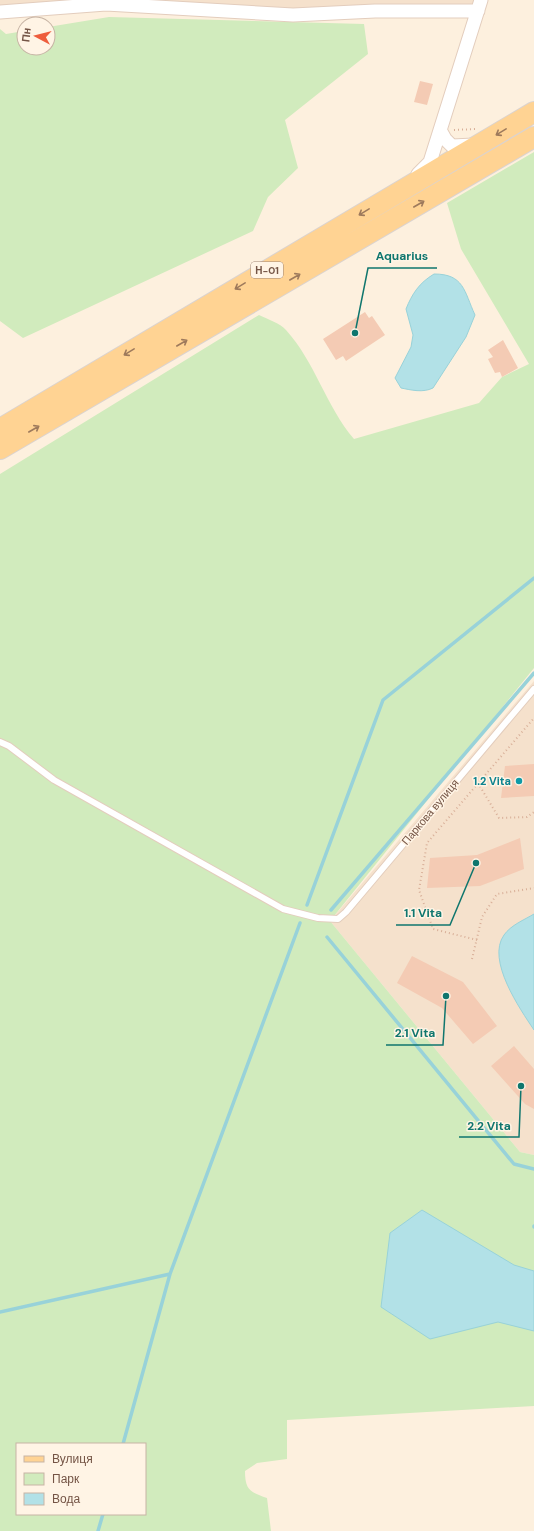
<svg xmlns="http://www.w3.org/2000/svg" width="534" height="1531" viewBox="0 0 534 1531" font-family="'DM Sans',sans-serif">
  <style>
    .residential { fill: #f5e1cc }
    .green { fill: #d1ebbd; fill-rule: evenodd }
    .water { fill: #b2e1e7; stroke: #98d2d9 }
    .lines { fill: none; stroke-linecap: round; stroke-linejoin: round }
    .stream { stroke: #98d2d9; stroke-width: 3.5 }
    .building { fill: #f4cbb4 }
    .service-casing { stroke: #e3cdbd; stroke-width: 8 }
    .minor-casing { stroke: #e3cdbd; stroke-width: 15 }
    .primary-casing { stroke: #dbd3cf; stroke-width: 22 }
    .path { stroke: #d8af98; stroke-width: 2; stroke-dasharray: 1 3; stroke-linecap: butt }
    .service { stroke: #fff; stroke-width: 6 }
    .minor { stroke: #fff; stroke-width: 13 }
    .primary { stroke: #ffd393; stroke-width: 20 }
    .oneway { stroke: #9e7a5c }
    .culture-dot { fill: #0f9aa8; stroke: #fff4e5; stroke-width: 1.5 }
    .labels { text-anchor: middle; stroke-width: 3; stroke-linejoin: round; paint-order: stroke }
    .shield { fill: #fff4e5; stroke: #9e8475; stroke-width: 1 }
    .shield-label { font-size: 10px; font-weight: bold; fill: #745445 }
    .culture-label { font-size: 11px; font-weight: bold; fill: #0d838f; stroke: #fff4e5; text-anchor: end }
    .street-label { font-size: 11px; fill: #745445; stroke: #fff4e5 }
    .leader { fill: none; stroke: #0f766e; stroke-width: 1.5 }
    .callout-dot { fill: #0f766e; stroke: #fff4e5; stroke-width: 1.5 }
    .callout-label { font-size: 12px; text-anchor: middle; font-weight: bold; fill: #0f766e; stroke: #fff4e5; stroke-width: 3; stroke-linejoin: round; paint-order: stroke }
  </style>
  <rect width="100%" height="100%" fill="#fdf0de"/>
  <path class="residential" d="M0 0H481L478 11H375L106 4 0 12Z
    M534 681V1155L520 1152 330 921Z"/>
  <path class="green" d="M109 17 364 24 368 54 285 120 298 168 268 197 253 231 23 338 0 321V29L6 34 24 31V48H48V27Z
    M534 152V668L330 921 520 1152 534 1155V1406L287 1420V1459L257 1463 245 1471C245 1490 250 1492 267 1498L271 1531H0V474L259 315C267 319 280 323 286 330 315 362 326 406 354 439L479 403 502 377 529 364 461 249 447 203ZM17 1444H145V1514H17Z"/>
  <path class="water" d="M434 274C464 274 464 291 475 315L466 337 433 388C423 393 411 390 401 388L395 378 411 347 413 335 406 309C412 294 419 283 434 274Z
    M534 914V1030C520 1009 486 960 504 935 511 925 524 920 534 914Z
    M422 1210 514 1265 534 1271V1331L498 1322 430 1339 381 1307 390 1233Z"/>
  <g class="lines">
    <path class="stream" d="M307 905 383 700 534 578
      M331 910 534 673
      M327 937 514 1164 534 1169
      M534 1226V1227
      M0 1312 170 1274
      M123 1444 170 1274 300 923
      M98 1531 103 1514"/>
  </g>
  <path class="building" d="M420 81 433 84 427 105 414 102Z
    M365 312 369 318 372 316 385 335 346 361 343 356 336 360 323 339Z
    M503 340 518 368 502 377 500 372 495 373 488 359 493 357 488 350Z
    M534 764V796L501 798 505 766Z
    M520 838 524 869 480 886 427 888 430 858 477 855Z
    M412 956 463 982 497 1026 473 1044 442 1008 397 983Z
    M514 1046 534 1069V1109L525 1104 491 1066Z"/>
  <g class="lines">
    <g class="service-casing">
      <path id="service" d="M0 742 9 746 54 780 283 909 318 918 338 919 346 912 534 689"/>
    </g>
    <g class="minor-casing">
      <path id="minor" d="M0 12 106 4 293 15 375 11H478
        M440 130 445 139 452 146 474 145
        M418 174 430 162 481 0"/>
    </g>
    <g class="primary-casing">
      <path id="primary" d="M0 429 534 112
        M0 449 534 137"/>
    </g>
    <path class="path" d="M454 130 475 129
      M478 783 499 818 527 817 534 812
      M477 940 433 929 419 890 427 843 534 718
      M472 959 482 917 497 894 534 888"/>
    <use href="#service" class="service"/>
    <use href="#minor" class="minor"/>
    <use href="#primary" class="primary"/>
  </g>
  <defs><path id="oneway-shaft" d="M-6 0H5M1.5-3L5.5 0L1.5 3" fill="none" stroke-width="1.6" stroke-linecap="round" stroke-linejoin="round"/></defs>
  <g class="oneway">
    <use href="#oneway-shaft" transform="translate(501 132) rotate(149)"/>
    <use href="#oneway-shaft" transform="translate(419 204) rotate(-30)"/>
    <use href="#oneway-shaft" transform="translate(364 212) rotate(149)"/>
    <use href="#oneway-shaft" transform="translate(295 277) rotate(-30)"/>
    <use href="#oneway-shaft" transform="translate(240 286) rotate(149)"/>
    <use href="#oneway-shaft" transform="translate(182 343) rotate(-30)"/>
    <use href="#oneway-shaft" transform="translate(129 352) rotate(149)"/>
    <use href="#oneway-shaft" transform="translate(34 429) rotate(-30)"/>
  </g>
  <circle class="culture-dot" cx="519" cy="781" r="4"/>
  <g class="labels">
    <rect class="shield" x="251" y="262" width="32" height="16" rx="3"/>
    <g class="shield-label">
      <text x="267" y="274">Н-01</text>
    </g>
    <g class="culture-label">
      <text x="511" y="785">1.2 Vita</text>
    </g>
    <g class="street-label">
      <text transform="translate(430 812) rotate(-50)" y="4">Паркова вулиця</text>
    </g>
  </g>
  <path class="leader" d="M355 333L368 268H437M476 863L450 925H396M446 996L443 1045H386M521 1086L519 1137H459"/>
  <g class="callout-dot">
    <circle cx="355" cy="333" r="4"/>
    <circle cx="476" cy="863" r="4"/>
    <circle cx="446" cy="996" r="4"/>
    <circle cx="521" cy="1086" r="4"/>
  </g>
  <g class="callout-label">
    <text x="402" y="260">Aquarius</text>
    <text x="423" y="917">1.1 Vita</text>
    <text x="415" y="1037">2.1 Vita</text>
    <text x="489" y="1130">2.2 Vita</text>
  </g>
  <rect x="16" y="1443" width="130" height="72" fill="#fff4e5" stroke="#c7b4a5"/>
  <rect x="24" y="1456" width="20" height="6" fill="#ffd393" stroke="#c7b4a5"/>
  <text x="52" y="1463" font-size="12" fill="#745445">Вулиця</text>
  <rect x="24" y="1473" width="20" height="12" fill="#d1ebbd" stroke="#c7b4a5"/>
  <text x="52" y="1483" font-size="12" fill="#745445">Парк</text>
  <rect x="24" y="1493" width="20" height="12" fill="#b2e1e7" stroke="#c7b4a5"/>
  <text x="52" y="1503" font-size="12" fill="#745445">Вода</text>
  <g transform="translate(36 36) rotate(277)"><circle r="19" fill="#fff4e5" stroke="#c7b4a5"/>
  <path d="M0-3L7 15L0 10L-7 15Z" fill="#ee5d3c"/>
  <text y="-6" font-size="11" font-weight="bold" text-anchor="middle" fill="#745445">Пн</text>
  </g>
</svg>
